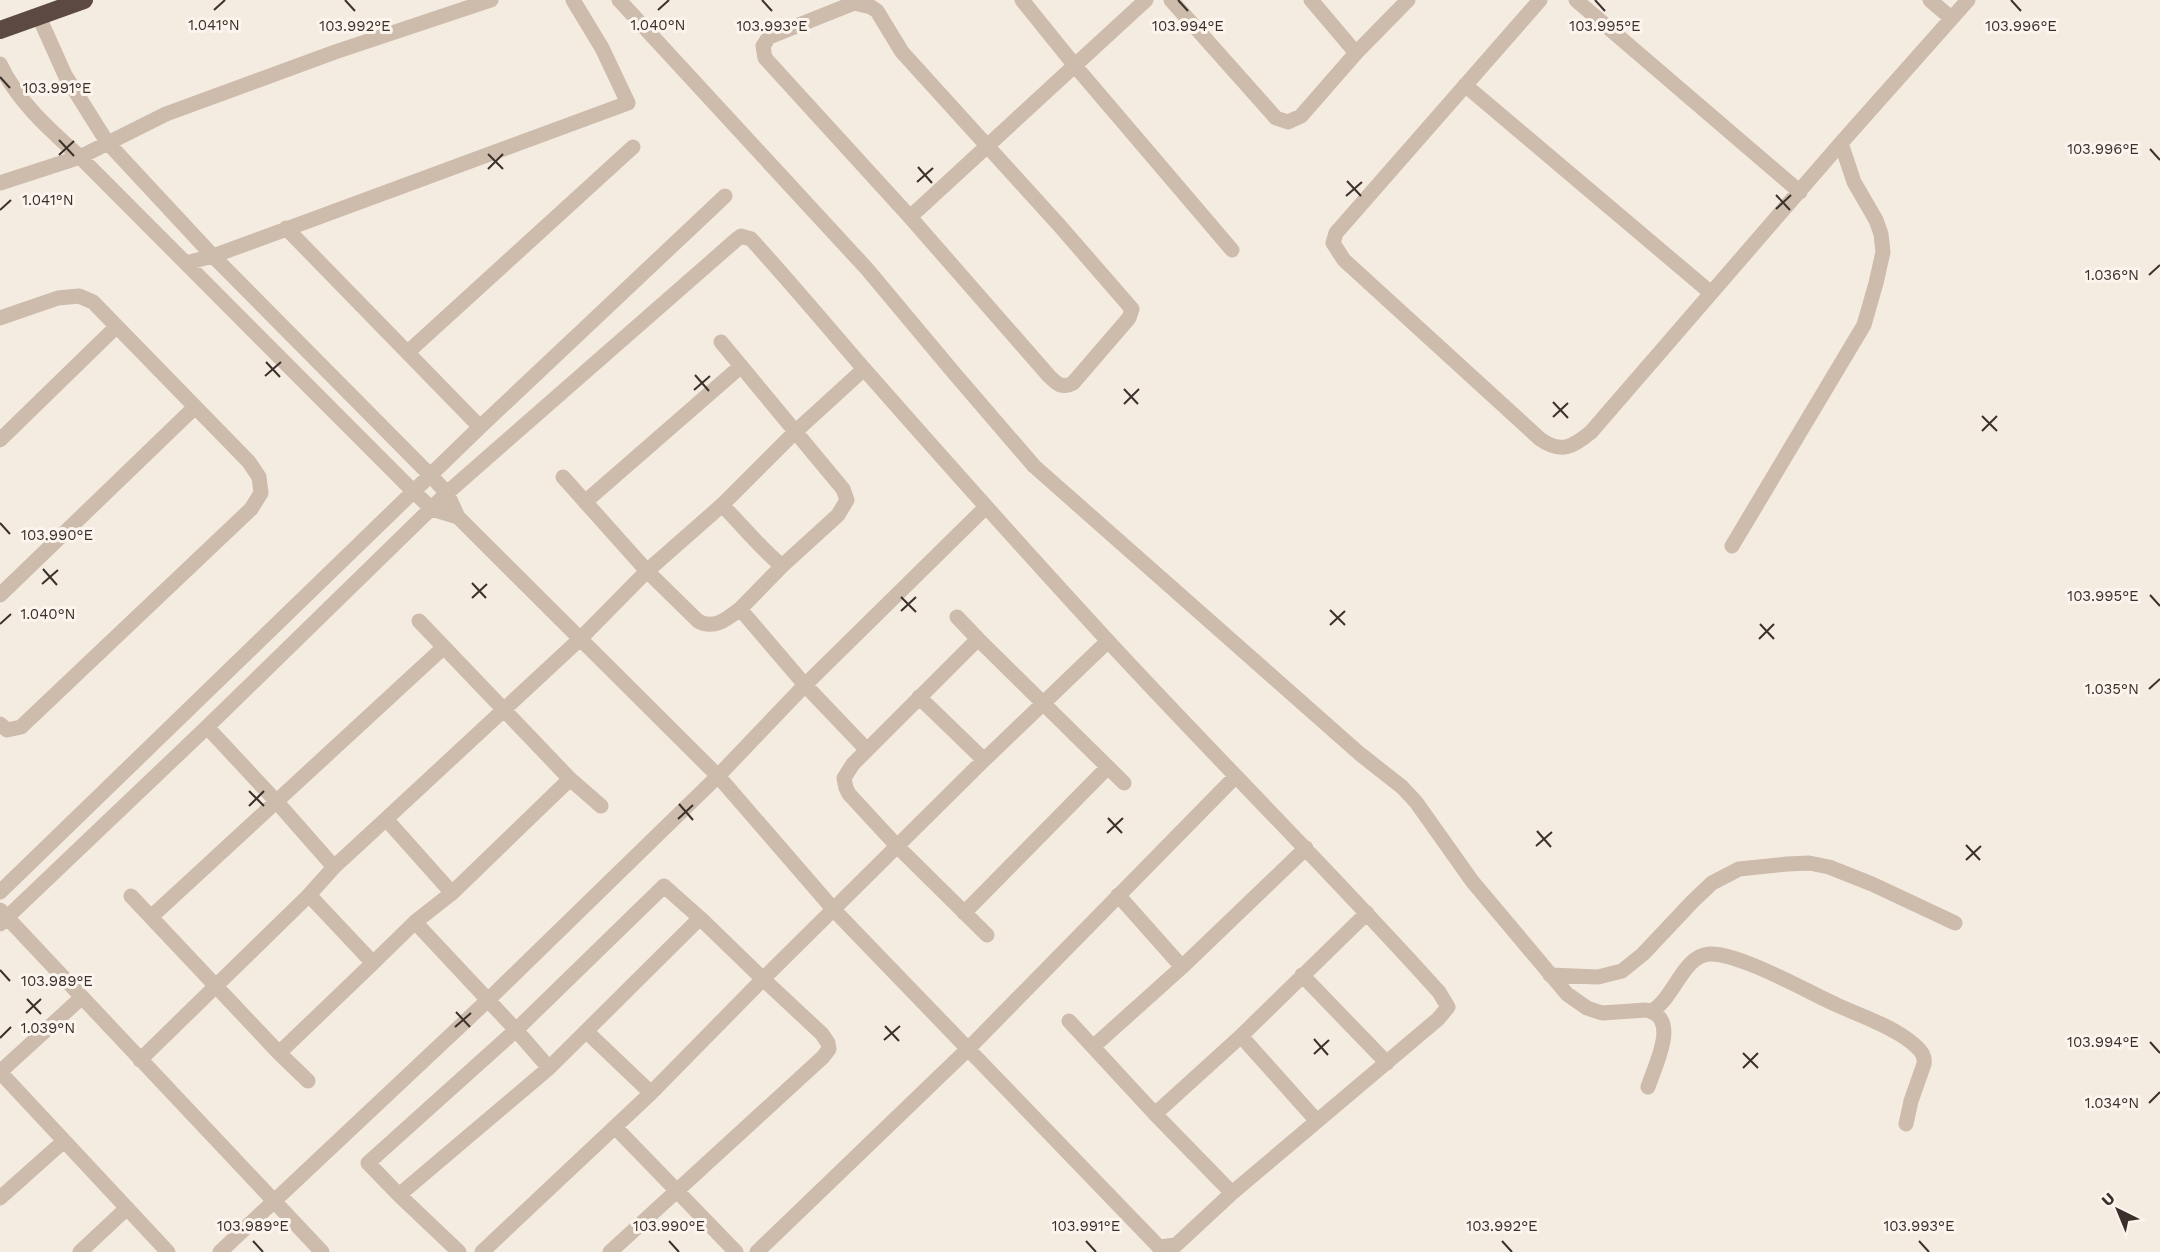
<svg xmlns="http://www.w3.org/2000/svg" width="2160" height="1252" viewBox="0 0 2160 1252" font-family="'Work Sans',sans-serif">
  <style>
    .lines { fill: none; stroke-linecap: round; stroke-linejoin: round }
    .street { stroke: #cdbbac; stroke-width: 15 }
    .highway { stroke: #5c4a42; stroke-width: 18 }
    .ticks { fill: none; stroke: #3b302b; stroke-width: 2 }
    .ticks-label { font-size: 15px; text-anchor: middle; fill: #3b302b; stroke: #fbf5ee; stroke-width: 6; stroke-linejoin: round; paint-order: stroke }
  </style>
  <rect width="100%" height="100%" fill="#f4ebe1"/>
  <g class="lines">
    <path class="street" d="M619 0 867 269 954 373 1034 466 1360 754 1402 787 1416 802 1472 881 1567 994 1587 1008 1602 1013 1646 1010C1681 1017 1655 1065 1648 1087
      M1022 0 1076 67 1232 250
      M1171 0 1276 118 1288 122 1301 116 1356 53 1408 0
      M1311 0 1356 53
      M1540 0 1336 233 1333 243 1344 260 1540 439C1561 454 1573 447 1591 432L1841 143 1968 0
      M1576 0 1800 192
      M1930 0 1951 18
      M854 3 871 7 877 11 902 52 1059 225 1132 309 1129 318 1073 383C1062 389 1057 384 1049 376L910 217 765 58 763 46 769 37Z
      M0 64C17 101 50 130 80 157L414 492 432 509 458 517
      M1465 85 1711 293
      M0 183 80 157 166 114 335 52 491 0
      M910 217 1146 0
      M286 228 480 427 725 196
      M186 263 213 256 628 103 602 48 573 0
      M0 318 58 298 79 296 93 302 249 462 259 477 261 493 251 509 21 727 7 730 0 724
      M721 342 843 489 847 500 838 515 782 566 740 609
      M408 352 633 147
      M0 440 116 327
      M563 477 647 571 698 621C714 630 727 619 740 609L805 685 867 750
      M585 502 740 367
      M722 505C742 525 760 548 782 566
      M1732 546 1864 325 1876 283 1883 252 1881 234 1876 220 1854 182 1841 143
      M0 595 195 407
      M957 617 978 639
      M419 621 570 779 452 893
      M919 697 984 760
      M207 727 276 801 334 867 309 895 373 963 415 922 516 1030 549 1068 399 1195 459 1252
      M570 779 601 806
      M386 819 580 639 647 571 722 505 796 431 864 369
      M334 867 386 819 452 893 415 922
      M0 892 480 427
      M1118 895 1182 967
      M131 896 279 1053 373 963
      M0 910 322 1252
      M964 913 1108 767
      M151 917 444 647
      M0 924 207 727 447 493 737 239 741 236 751 239C790 282 827 326 865 370 945 461 1026 552 1108 641 1217 759 1331 872 1439 992L1448 1007 1438 1019 1232 1193 1176 1245 1159 1247 834 910 718 776 458 517 447 493 431 476 213 256 107 142 65 75 39 17
      M987 935 897 846 849 794 846 788 844 778 853 764 978 639 1124 783
      M1302 975 1387 1063
      M1550 975 1598 977 1622 971 1643 954 1693 901 1712 883 1739 869 1787 864 1809 863 1829 867 1872 884 1955 923
      M1652 1011C1674 998 1683 956 1709 954 1738 952 1808 992 1837 1005 1861 1016 1886 1024 1907 1039 1916 1046 1926 1053 1924 1064L1911 1101 1906 1124
      M1069 1021 1155 1114 1232 1193
      M587 1032 651 1093
      M1241 1036 1316 1120
      M1094 1046 1182 967 1306 848
      M279 1053 308 1081
      M140 1060 309 895
      M0 1072 168 1252
      M0 1072 81 998
      M1155 1114 1241 1036 1367 913
      M615 1127 736 1252
      M399 1195 368 1163 516 1030 664 886 700 918
      M0 1198 64 1141
      M80 1252 127 1208
      M220 1252 488 1000 718 776 805 685 986 507
      M482 1252 651 1093 763 979 700 918 549 1068
      M610 1252 823 1057 829 1049 828 1043 822 1034 763 979 984 760 1108 641
      M757 1252 968 1049 1235 777"/>
    <path class="highway" d="M0 30 84 0"/>
  </g>
  <path class="ticks" d="M345 0 355 11M762 0 772 11M1178 0 1188 11M1595 0 1605 11M2011 0 2021 11M214 10 225 0M658 10 669 0M0 77 10 88M59 140 74 156M2150 149 2160 160M488 154 503 169M59 155 74 141M918 167 932 183M488 169 503 154M1347 181 1361 196M917 182 933 168M1776 195 1790 210M1346 196 1362 182M1776 209 1791 195M0 210 11 200M2149 275 2160 265M266 362 280 377M695 375 709 391M265 376 281 362M1124 389 1138 404M694 390 710 376M1553 402 1568 418M1124 404 1139 389M1982 416 1997 431M1553 417 1568 403M1982 431 1997 416M0 523 10 534M43 569 57 585M472 583 486 598M42 584 58 570M2150 595 2160 606M901 597 916 612M472 598 487 584M1330 610 1345 625M901 611 916 597M0 624 11 614M1760 624 1774 639M1330 625 1345 611M1759 639 1774 624M2149 689 2160 679M249 791 264 806M679 804 693 820M249 806 264 791M1108 818 1122 833M678 819 693 805M1537 831 1551 847M1107 833 1123 818M1966 845 1980 860M1536 846 1552 832M1966 860 1981 846M0 970 10 981M27 999 41 1014M456 1012 470 1027M26 1013 41 999M885 1026 899 1041M455 1027 471 1013M0 1038 11 1027M1314 1039 1328 1055M884 1040 900 1026M2150 1042 2160 1053M1743 1053 1758 1068M1314 1054 1329 1040M1743 1068 1758 1053M2149 1103 2160 1092M253 1241 263 1252M669 1241 679 1252M1086 1241 1096 1252M1502 1241 1512 1252M1919 1241 1929 1252"/>
  <g class="ticks-label">
    <text x="214" y="30">1.041°N</text>
    <text x="658" y="30">1.040°N</text>
    <text x="355" y="31">103.992°E</text>
    <text x="772" y="31">103.993°E</text>
    <text x="1605" y="31">103.995°E</text>
    <text x="2021" y="31">103.996°E</text>
    <text x="1188" y="31">103.994°E</text>
    <text x="57" y="93">103.991°E</text>
    <text x="2103" y="154">103.996°E</text>
    <text x="48" y="205">1.041°N</text>
    <text x="2112" y="280">1.036°N</text>
    <text x="57" y="540">103.990°E</text>
    <text x="2103" y="601">103.995°E</text>
    <text x="48" y="619">1.040°N</text>
    <text x="2112" y="694">1.035°N</text>
    <text x="57" y="986">103.989°E</text>
    <text x="48" y="1033">1.039°N</text>
    <text x="2103" y="1047">103.994°E</text>
    <text x="2112" y="1108">1.034°N</text>
    <text x="253" y="1231">103.989°E</text>
    <text x="669" y="1231">103.990°E</text>
    <text x="1086" y="1231">103.991°E</text>
    <text x="1502" y="1231">103.992°E</text>
    <text x="1919" y="1231">103.993°E</text>
  </g>
  <g transform="translate(2118 1210) rotate(317)" stroke="#fbf5ee" stroke-width="4.5" paint-order="stroke">
  <path d="M0-4.5L10 22L0 15L-10 22Z" fill="#3b302b"/>
  <text y="-9" font-size="16" font-weight="bold" text-anchor="middle" fill="#3b302b">U</text>
  </g>
</svg>
